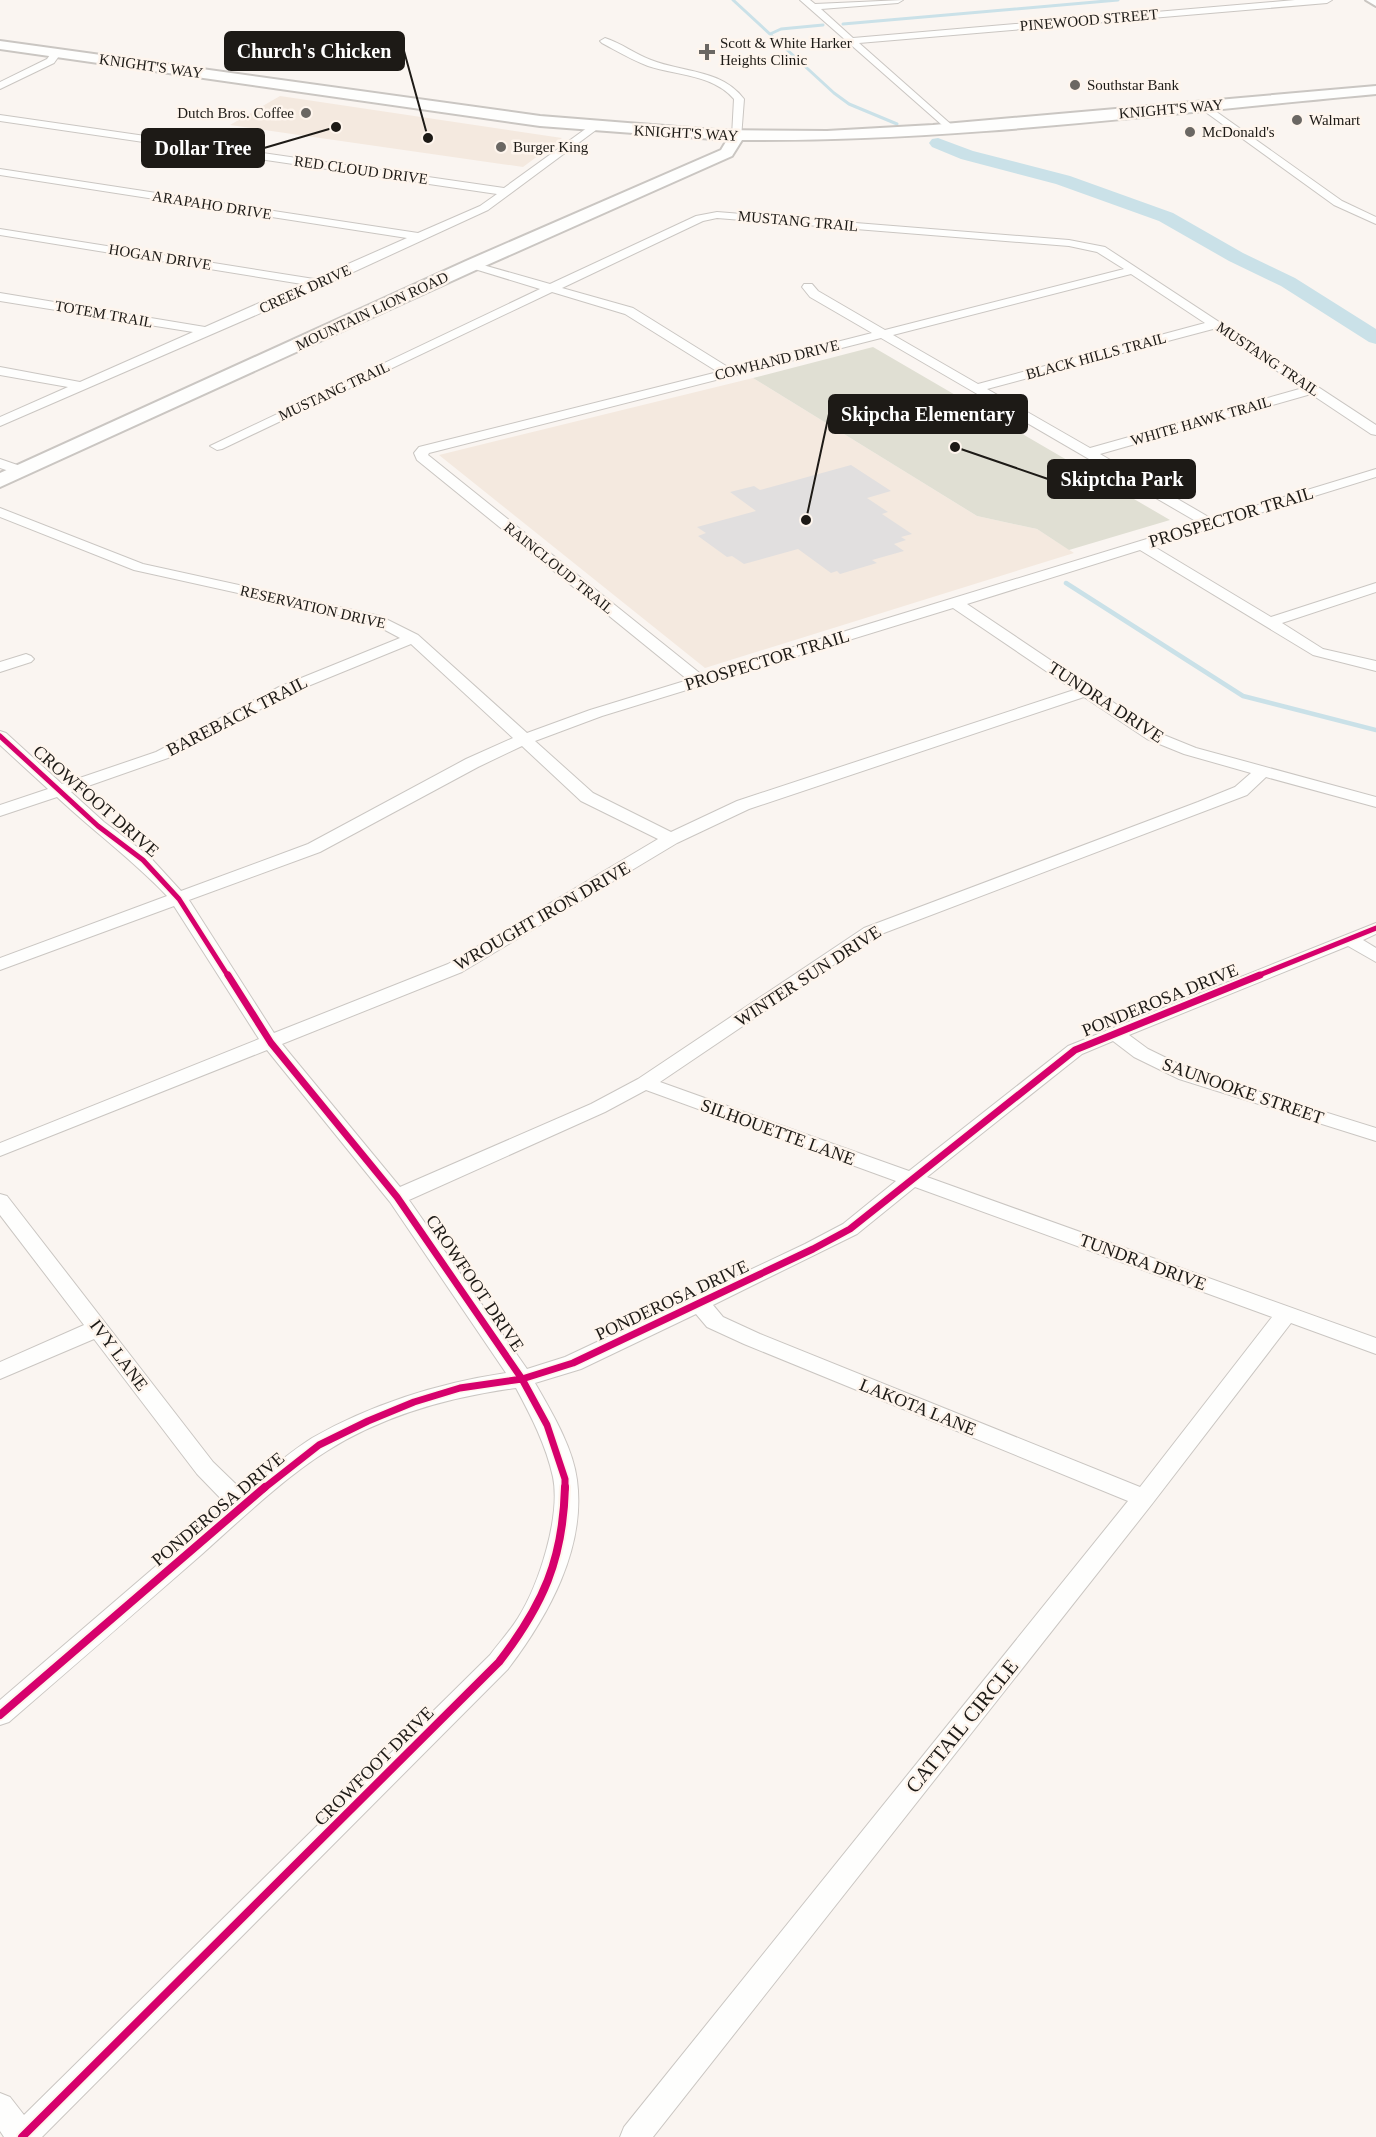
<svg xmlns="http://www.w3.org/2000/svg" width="1376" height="2137" viewBox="0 0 1376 2137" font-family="'Times New Roman',serif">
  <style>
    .built { fill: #f4e9df }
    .green { fill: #e0dfd3 }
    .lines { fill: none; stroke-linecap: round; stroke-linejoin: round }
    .stream-far1 { stroke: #cae1e8; stroke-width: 3 }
    .stream { stroke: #cae1e8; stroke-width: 4.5 }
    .river { fill: #cae1e8; fill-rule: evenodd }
    .building { fill: #e1dfdf }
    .street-casing { stroke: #cac6c2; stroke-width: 2 }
    .secondary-casing { stroke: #cac6c2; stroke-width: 4 }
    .street { fill: #fefefd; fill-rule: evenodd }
    .secondary { fill: #fefefd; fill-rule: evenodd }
    .cycleway-far2-casing { stroke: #fef5ed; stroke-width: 8 }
    .cycleway-far1-casing { stroke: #fef5ed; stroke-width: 10 }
    .cycleway-casing { stroke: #fef5ed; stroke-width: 12 }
    .cycleway-far2 { stroke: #d6006c; stroke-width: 5 }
    .cycleway-far1 { stroke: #d6006c; stroke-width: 7 }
    .cycleway { stroke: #d6006c; stroke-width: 8 }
    .poi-dot { fill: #6a6763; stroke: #fef5ed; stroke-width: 2 }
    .labels { text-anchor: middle; stroke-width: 5; stroke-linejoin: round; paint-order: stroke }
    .far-street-label { font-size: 15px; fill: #1d1a16; stroke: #fef5ed }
    .far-poi-label { font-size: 15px; fill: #1d1a16; stroke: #fef5ed; text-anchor: start }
    .street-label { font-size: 18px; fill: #1d1a16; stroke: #fef5ed }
    .near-street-label { font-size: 21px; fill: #1d1a16; stroke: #fef5ed }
    .leader { fill: none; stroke: #1d1a16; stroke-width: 2 }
    .callout-dot { fill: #1d1a16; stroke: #fef5ed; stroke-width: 2 }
    .callout { fill: #1d1a16; stroke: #1d1a16; stroke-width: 2 }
    .callout-label { font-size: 20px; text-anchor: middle; font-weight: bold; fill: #fff }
  </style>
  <rect width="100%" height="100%" fill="#faf5f1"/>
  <path class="built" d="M280 96 562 138 523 167 230 125Z
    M753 378 977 516 1037 529 1074 553 705 668 439 455Z"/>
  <path class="green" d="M873 347 1170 520 1069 550 1037 529 977 516 753 378Z"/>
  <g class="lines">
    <path class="stream-far1" d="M733 0 834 93 849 104 897 124
      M843 24 1118 0
      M770 34 781 29 823 25"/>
    <path class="stream" d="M1066 583 1243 696 1376 730"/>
    <path class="river" d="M938 138 973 151 1070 176 1173 213 1243 253 1295 278 1376 329V344L1369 342 1281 286 1229 261 1159 221 1056 184 961 159 932 147 929 143 932 139Z"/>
  </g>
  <path class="building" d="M851 465 891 491 867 498 888 512 882 514 912 534 901 537 906 540 894 544 904 551 872 560 877 563 840 574 837 571 831 573 798 549 744 564 732 556 727 557 698 536 706 533 697 527 756 511 730 492 754 486 760 490Z"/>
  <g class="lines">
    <g class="street-casing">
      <path id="street" d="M800 0H810L815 4 903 0 898 3 821 9 853 38 1295 0H1332L1327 3 859 43 954 127V131L950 132Z
        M605 38C621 43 635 54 651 60 684 73 721 69 744 99L741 138 732 136 734 99C712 74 678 76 648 66 632 60 617 51 602 43L600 41Z
        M53 51 61 53 54 63 0 89V82L47 59Z
        M1204 103 1342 201 1376 217V224L1334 205 1200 108 1199 106Z
        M0 115 504 188 591 125 600 127 488 210 323 286 0 426V417L68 387 0 375V367L80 382 193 332 0 301V293L205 327 302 284 0 235V229L314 279 407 238 0 175V169L418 233 480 206 497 194 0 121Z
        M717 212 1069 240 1105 247 1376 425V435L1371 434 1311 394 1100 454 1212 519 1376 469V477L1153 546 1271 617 1376 583V592L1282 623 1323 649 1376 661V671L1313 655 1140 550 967 604 1159 733 1196 748 1376 797V807L1266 777 1247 795 876 936 660 1082 909 1171 1068 1046 1376 923V934L1363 940 1376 948V962L1348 946 1129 1035 1148 1049 1193 1071 1376 1128V1141L1179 1079 1134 1057 1113 1041 1082 1054 927 1177 1376 1338V1354L1291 1323 1152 1504 653 2137H620L624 2127 1128 1501 744 1344 707 1327 696 1314 581 1369 535 1383C551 1411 573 1447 577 1480 586 1549 548 1616 508 1669L42 2137H4L0 2131V2093L10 2097 24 2115 490 1655C499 1643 510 1631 518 1618 539 1585 561 1516 553 1477 546 1445 531 1416 516 1388 450 1397 384 1415 327 1451 285 1477 239 1521 201 1555 137 1611 73 1667 9 1722L0 1725V1700L227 1505 197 1474 94 1339 0 1379V1362L84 1325 0 1215V1194L7 1196 213 1462 243 1491C265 1474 288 1453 312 1438 372 1404 439 1383 506 1373L390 1202 267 1050 0 1156V1143L259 1039 174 906 0 970V958L167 896C133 860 93 831 57 797L0 816V805L48 789 0 745V731L6 733 62 784 156 752 279 687 400 638 370 622 134 570 0 517V508L143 564 380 616 418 635 527 733 590 710 688 680 417 460 414 453 419 447 718 372 625 314 552 292 222 449 217 450 210 446 540 289 468 267V263H476L550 284 696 216ZM717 218 1069 246 1097 252 1124 269 885 330 818 291 812 284H804L802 287 810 297 872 333 731 369 633 308 562 288 703 221ZM1131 274 1205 323 978 384 893 335ZM1213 329 1303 388 1090 448 987 389ZM881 338 1199 523 702 675 428 455 429 453ZM953 608 1074 690 737 801 671 832 593 793 535 741 602 716ZM411 644 513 738 466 759 308 844 181 891 149 856 104 822 71 792 168 758 291 693ZM1084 697 1147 739 1184 754 1251 773 1235 787 1198 802 864 928 638 1079 591 1104 400 1187 282 1044 462 972 677 843 749 809ZM522 746 581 801 658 839 448 964 274 1033 189 900 320 852 478 767ZM646 1090 896 1181 843 1224 805 1244 565 1357 527 1369 409 1200 605 1112ZM915 1187 1272 1317 1140 1487 760 1334 723 1317 713 1305 857 1234Z
        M0 459 26 468 28 471 21 475 0 468Z
        M26 654 31 656 34 659 31 662 0 672V662Z"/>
    </g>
    <g class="secondary-casing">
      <path id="secondary" d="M1366 0H1376V6Z
        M0 41 540 116 715 130 827 131 933 125 1376 86V94C1166 113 954 142 742 140L732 156 478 269 0 487V473L466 261 721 150 727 140 540 126 0 49Z"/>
    </g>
    <use href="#street" class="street"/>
    <use href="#secondary" class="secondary"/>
    <g class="cycleway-far2-casing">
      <path id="cycleway-far2" d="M0 736 98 826 143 860 179 899 228 976
        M1257 976 1376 928"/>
    </g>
    <g class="cycleway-far1-casing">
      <path id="cycleway-far1" d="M228 975 271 1043 397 1197 522 1379 547 1425 565 1479V1489
        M263 1489 319 1445 368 1421 414 1402 460 1388 522 1379 573 1363 813 1249 850 1229 1075 1050 1260 975"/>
    </g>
    <g class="cycleway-casing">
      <path id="cycleway" d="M0 1715 265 1487
        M22 2137 499 1662C543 1605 563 1560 565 1487"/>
    </g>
    <use href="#cycleway-far2" class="cycleway-far2"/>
    <use href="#cycleway-far1" class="cycleway-far1"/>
    <use href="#cycleway" class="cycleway"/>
  </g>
  <g class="poi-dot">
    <path d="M704 43h6v6h6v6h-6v6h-6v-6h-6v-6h6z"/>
    <circle cx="1075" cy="85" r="6"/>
    <circle cx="306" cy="113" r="6"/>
    <circle cx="1297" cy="120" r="6"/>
    <circle cx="1190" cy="132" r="6"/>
    <circle cx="501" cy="147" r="6"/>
  </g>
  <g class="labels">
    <g class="far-street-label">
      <text transform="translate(1089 20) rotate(-5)" y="5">PINEWOOD STREET</text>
      <text transform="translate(151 66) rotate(8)" y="5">KNIGHT'S WAY</text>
      <text transform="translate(1171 109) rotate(-5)" y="5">KNIGHT'S WAY</text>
      <text transform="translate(686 133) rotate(3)" y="5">KNIGHT'S WAY</text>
      <text transform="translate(361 170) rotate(8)" y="5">RED CLOUD DRIVE</text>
      <text transform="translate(212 205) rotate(9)" y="5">ARAPAHO DRIVE</text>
      <text transform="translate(798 221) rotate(5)" y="5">MUSTANG TRAIL</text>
      <text transform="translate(160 257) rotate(9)" y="5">HOGAN DRIVE</text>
      <text transform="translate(305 289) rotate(-24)" y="5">CREEK DRIVE</text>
      <text transform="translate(372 311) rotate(-25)" y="5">MOUNTAIN LION ROAD</text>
      <text transform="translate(104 314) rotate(10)" y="5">TOTEM TRAIL</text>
      <text transform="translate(1096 356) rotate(-15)" y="5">BLACK HILLS TRAIL</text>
      <text transform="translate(1268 359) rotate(34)" y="5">MUSTANG TRAIL</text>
      <text transform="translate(777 360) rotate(-14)" y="5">COWHAND DRIVE</text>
      <text transform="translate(334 391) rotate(-25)" y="5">MUSTANG TRAIL</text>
      <text transform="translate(1201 421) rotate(-16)" y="5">WHITE HAWK TRAIL</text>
      <text transform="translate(559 568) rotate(39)" y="5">RAINCLOUD TRAIL</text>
      <text transform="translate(313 607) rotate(13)" y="5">RESERVATION DRIVE</text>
    </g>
    <g class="far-poi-label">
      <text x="720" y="48">Scott &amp; White Harker<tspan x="720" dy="17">Heights Clinic</tspan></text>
      <text x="1087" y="90">Southstar Bank</text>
      <text x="294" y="118" text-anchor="end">Dutch Bros. Coffee</text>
      <text x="1309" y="125">Walmart</text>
      <text x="1202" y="137">McDonald's</text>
      <text x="513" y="152">Burger King</text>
    </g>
    <g class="street-label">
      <text transform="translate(1231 517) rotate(-17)" y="6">PROSPECTOR TRAIL</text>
      <text transform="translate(767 660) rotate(-17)" y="6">PROSPECTOR TRAIL</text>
      <text transform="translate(1106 702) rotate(33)" y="6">TUNDRA DRIVE</text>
      <text transform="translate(237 716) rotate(-27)" y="6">BAREBACK TRAIL</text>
      <text transform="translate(96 801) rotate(41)" y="6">CROWFOOT DRIVE</text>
      <text transform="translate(542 916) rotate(-30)" y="6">WROUGHT IRON DRIVE</text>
      <text transform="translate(808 976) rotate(-33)" y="6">WINTER SUN DRIVE</text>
      <text transform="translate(1160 1000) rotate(-22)" y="6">PONDEROSA DRIVE</text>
      <text transform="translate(1243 1091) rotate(19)" y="6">SAUNOOKE STREET</text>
      <text transform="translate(778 1132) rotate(20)" y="6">SILHOUETTE LANE</text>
      <text transform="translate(1143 1262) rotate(20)" y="6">TUNDRA DRIVE</text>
      <text transform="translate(475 1283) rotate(56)" y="6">CROWFOOT DRIVE</text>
      <text transform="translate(672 1300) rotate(-25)" y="6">PONDEROSA DRIVE</text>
      <text transform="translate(119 1355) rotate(53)" y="6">IVY LANE</text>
      <text transform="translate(918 1407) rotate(22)" y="6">LAKOTA LANE</text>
      <text transform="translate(218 1509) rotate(-40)" y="6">PONDEROSA DRIVE</text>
      <text transform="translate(374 1766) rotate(-45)" y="6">CROWFOOT DRIVE</text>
    </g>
    <g class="near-street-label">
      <text transform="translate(962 1726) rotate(-51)" y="7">CATTAIL CIRCLE</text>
    </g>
  </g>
  <path class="leader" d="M428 138L404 51M336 127L264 148M806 520L829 414M955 447L1048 479"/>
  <g class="callout-dot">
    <circle cx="428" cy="138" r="6"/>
    <circle cx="336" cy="127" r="6"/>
    <circle cx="806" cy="520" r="6"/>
    <circle cx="955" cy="447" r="6"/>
  </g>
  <g class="callout">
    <rect x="225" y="32" width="179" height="38" rx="6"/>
    <rect x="142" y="129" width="122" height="38" rx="6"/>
    <rect x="829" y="395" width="198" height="38" rx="6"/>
    <rect x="1048" y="460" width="147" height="38" rx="6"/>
  </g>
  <g class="callout-label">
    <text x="314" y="58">Church's Chicken</text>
    <text x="203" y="155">Dollar Tree</text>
    <text x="928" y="421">Skipcha Elementary</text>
    <text x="1122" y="486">Skiptcha Park</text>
  </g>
</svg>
